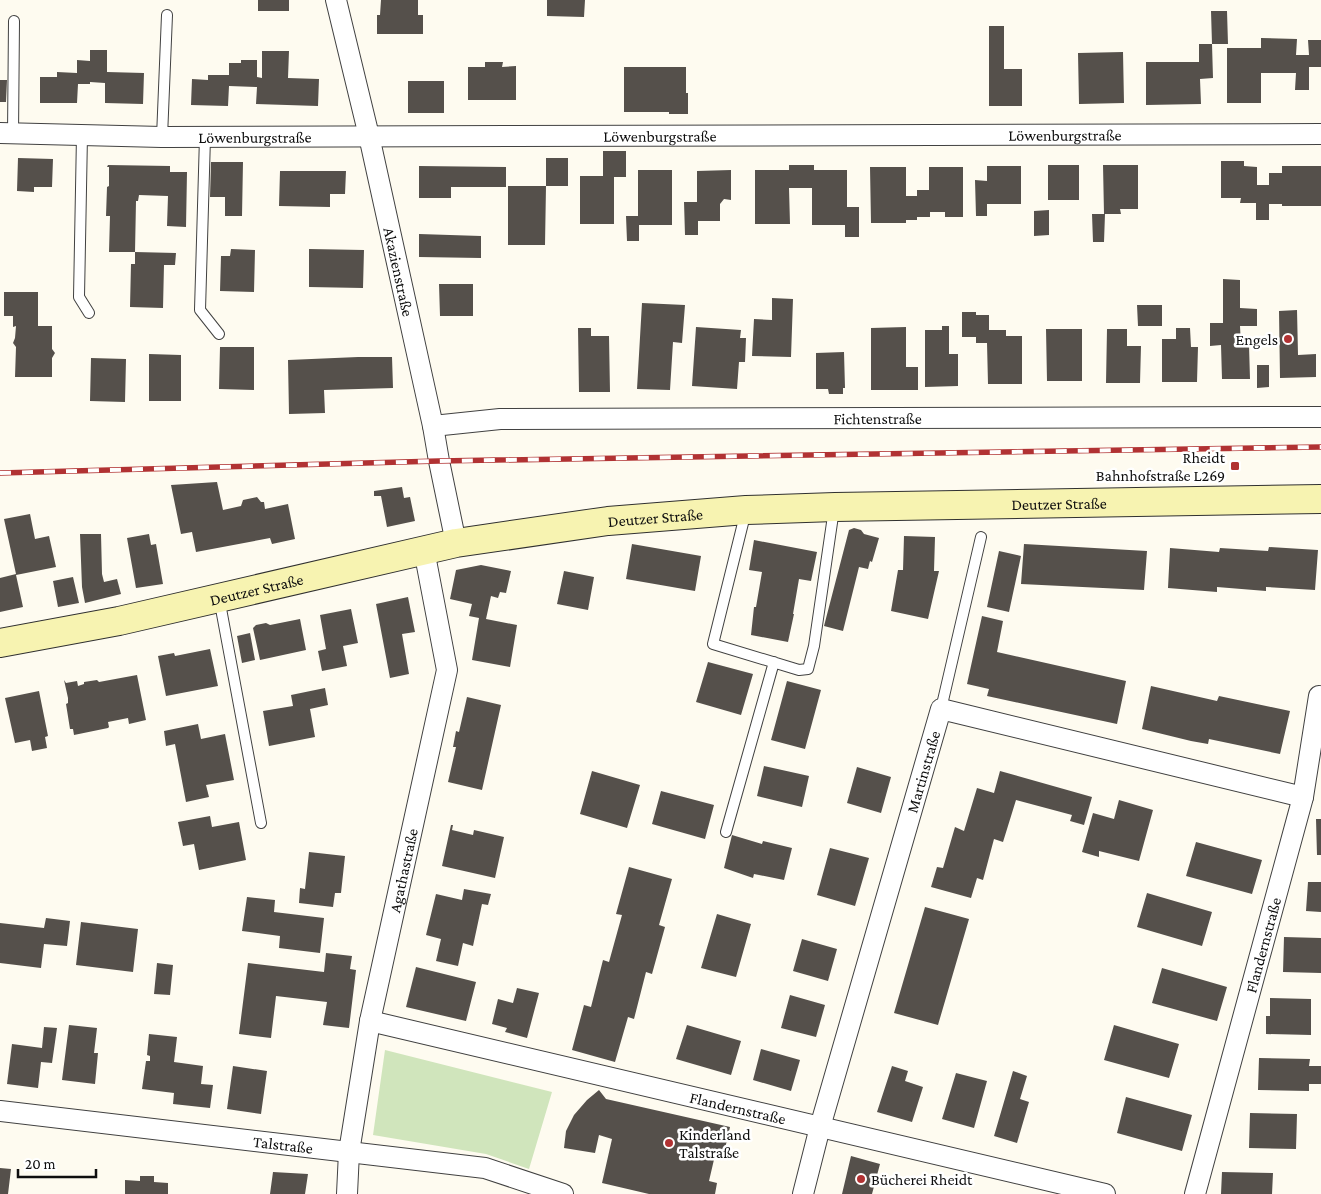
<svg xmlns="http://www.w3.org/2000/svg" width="1321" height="1194" viewBox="0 0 1321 1194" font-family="'Crimson Pro',serif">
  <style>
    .green { fill: #d0e5bc }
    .building { fill: #55504b }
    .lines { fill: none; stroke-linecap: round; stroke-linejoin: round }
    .lane-casing { stroke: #414141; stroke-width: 12 }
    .street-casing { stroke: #414141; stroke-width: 22 }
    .secondary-casing { stroke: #303030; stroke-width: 30 }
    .lane { stroke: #fff; stroke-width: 10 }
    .street { stroke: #fff; stroke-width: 20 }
    .secondary { stroke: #f7f3b1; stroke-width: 28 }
    .rail-casing { stroke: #b13233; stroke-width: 5.5 }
    .rail { stroke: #fff; stroke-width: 4; stroke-dasharray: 11; stroke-linecap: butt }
    .poi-dot { fill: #b13233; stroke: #fff; stroke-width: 2 }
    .labels { text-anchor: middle; stroke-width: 5; stroke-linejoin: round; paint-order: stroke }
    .street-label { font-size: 16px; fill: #0e0e0e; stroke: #fff }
    .poi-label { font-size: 16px; fill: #0e0e0e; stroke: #fff; text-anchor: end }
  </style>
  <rect width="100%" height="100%" fill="#fefbf0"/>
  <path class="green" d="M385 1050 552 1092 529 1169 486 1154 373 1135Z"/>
  <path class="building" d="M258 0H289V11H258Z
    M381 0H418V15H423V34H377V15H380Z
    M547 0H585L584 17 547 16Z
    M1211 11H1227L1228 44H1212Z
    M989 26H1004V69H1022V106H989Z
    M1261 38 1297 39 1296 55H1309L1308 40H1321V67H1309V90H1295L1296 73H1261V103H1227V48H1261Z
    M1199 44H1212L1213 78 1200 79 1201 104 1146 105V62H1199Z
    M90 50H107V72L144 73 143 104 105 103V83L90 82V84H78L77 103H40V77H57V72L77 73V60L90 61Z
    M262 51H289L288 78 319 79 318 106 256 104 257 87 229 86 228 106 191 105 192 79 208 80V75H229V63H241V60H257V77L262 78Z
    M1123 52 1124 103 1079 104 1078 53Z
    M485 62H503L502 67 516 66V100H468V67H485Z
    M624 67H686V93H688V114H669V112H624Z
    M0 80H7L6 102H0Z
    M408 81H444V113H408Z
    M603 151H626V177H614V224H580V176H603Z
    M18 158 53 159 52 187H34V192L17 191Z
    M546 158H568V186H546Z
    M1221 161H1244V166L1257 167V185H1269V173H1282V166H1321V206H1282V204H1269V220H1256V203H1240L1241 198H1221Z
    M211 162H243L242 216H225V197H210Z
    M108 165 170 166V172H187L186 227 167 226 168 196 139 195 138 201H136L135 252H109L110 216H106L107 187 109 186V167H107Z
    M789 165H814V170H847V207H859V237H845V225H812V188H789L790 224H755V170H789Z
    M1048 165H1079V200H1048Z
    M1103 165H1138V209H1120L1121 214H1104Z
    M419 166 506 167V187H451V198H419Z
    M987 166H1021V204H987V216H976L975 180 987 181Z
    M870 167H906V196H917V190H929V167H963V217H945V212H930V217H917V220H906V223H871Z
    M638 170H672V225H639V241H627L626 216H638Z
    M731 170V200L724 199 720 204V221H698V235H685L684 202H697V171Z
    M280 171H346L345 194H330V207L279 206Z
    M508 186H546L545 245H508Z
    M1049 210V235L1034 236V211Z
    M1092 214H1105L1104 242H1093Z
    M419 234 481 236V258L419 257Z
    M231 249 255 250 254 292 220 291 221 256H230Z
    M309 249 364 250 363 288 309 287Z
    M135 252 176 253 175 265H164L163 308 130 307 131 264H135Z
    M1223 279 1240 280V308L1257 309V326H1240L1241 346 1249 345 1250 379H1222L1221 345 1210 346V323H1223Z
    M439 284H473V316H440Z
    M4 292H38V326H52V349L55 353 52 358V377H15L16 347 13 343 15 338 16 326 13 327V316H4Z
    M772 298 793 299 791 357 752 356 754 319 772 320Z
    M642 303 685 305 682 343 673 342 670 390 637 389Z
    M1137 305H1162V326H1138Z
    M1297 310 1298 355 1316 354V377L1280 378 1279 311Z
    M962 312H976V315H989V330H1006V336H1022V384H988L987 343H976V337H962Z
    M942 326H949V354H958V386L925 387V330H942Z
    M696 327 741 330 740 338H746L745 362H739L737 389 692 386Z
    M906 327V367H918V390H871V328Z
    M578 328H591V336H609L610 392H579Z
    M1176 328H1190L1191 347H1198L1197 382H1162V339H1176Z
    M1046 329H1082V381H1047Z
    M1107 329H1127V346H1141L1140 383H1106Z
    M220 347H254V390L219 389Z
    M844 352 845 388H843V394H829L828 389H816V353Z
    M149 354 181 355V401H149Z
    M358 357H392L393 388 324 390 325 413 289 414 288 360Z
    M91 358 126 359 125 402 90 401Z
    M1257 365H1269V387L1257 388Z
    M217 482 223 510 241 506 243 500 257 497 261 502H264L265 509 288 504 295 539 272 544 270 538 196 552 192 532 181 534 171 485Z
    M402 487 404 498 410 497 415 521 387 527 381 496H374V491Z
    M30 514 35 539 49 536 56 567 16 575 23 607 0 612V578L16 574 4 519Z
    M854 528 861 530 864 534 879 538 872 562 870 561 868 569 859 567 843 631 824 626 849 530Z
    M80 534H101L102 574 104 582 117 579 121 594 85 603 82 587Z
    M149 534 151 545 156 544 163 584 136 588 127 538Z
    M904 536 935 537 934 571H939L928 619 891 611 898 570H903Z
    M754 540 817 552 811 581 799 579 793 614H794L788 642 751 635 754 607H756L762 572 749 570Z
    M632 544 701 556 695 591 626 579Z
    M1024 544 1147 551 1144 590 1021 584Z
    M1269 547 1318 550 1315 590 1266 587V591L1217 587V592L1168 588 1170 548 1219 552 1220 548 1268 551Z
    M999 551 1021 556 1009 612 987 607Z
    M481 565 511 571 506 593 500 592 498 598 491 596 486 619 517 625 510 667 472 660 479 618 469 616 472 604 450 599 456 570Z
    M564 571 594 577 588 610 557 604Z
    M73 577 79 603 58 607 53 581Z
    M408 597 415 632 402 634 409 674 390 678 376 604Z
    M351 609 358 643 343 646 347 666 322 671 318 651 326 649 320 615Z
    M982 616 1003 621 997 652 1126 681 1117 724 987 696 989 689 967 684Z
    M300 619 306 650 260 660 253 628 256 625 266 623 270 625Z
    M250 633 255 660 242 663 237 636Z
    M210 649 218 686 166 696 158 656 174 653 175 656Z
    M708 662 753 674 741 715 696 702Z
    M137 675 146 720 129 724 128 718 108 722 109 727 108 728 74 735 73 729H70L66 704 68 703V698L64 680 66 683 77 681 78 686 84 684V682L97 680 99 682Z
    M787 681 821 690 805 749 771 740Z
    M1151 686 1217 701 1219 696 1290 711 1280 754 1209 739 1208 744 1191 741 1142 729Z
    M325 688 328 705 310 709 315 737 269 746 263 711 293 706 291 695Z
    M39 691 48 736 45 737 47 748 32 751 30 740 15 743 5 698Z
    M467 697 501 705 482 790 448 782 456 747H453L456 731 459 732Z
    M198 724 201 739 225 734 234 780 206 785 209 797 186 802 175 744 166 746 164 731Z
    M764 766 809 776 802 807 757 796Z
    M857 767 891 777 881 813 847 803Z
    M592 771 640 785 627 828 580 814Z
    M1000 771 1092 797 1084 825 1070 821 1072 815 1016 800 1003 842 994 839 983 880 977 878 971 898 931 887 937 867 943 868 955 827 964 831 977 788 994 793Z
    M661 791 714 805 705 839 652 824Z
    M1119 800 1153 810 1139 861 1099 851V857L1082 852 1093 813 1114 819Z
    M210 816 212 827 239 822 246 860 199 870 194 844 183 846 178 822Z
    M1316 819H1321V855H1317Z
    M451 825H453L452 830 473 835 474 830 504 837 495 878 442 866Z
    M732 835 762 844 763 841 792 848 784 880 754 874 753 878 724 868Z
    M1196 842 1262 860 1252 894 1186 876Z
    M830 848 869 858 855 906 817 895Z
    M309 852 345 856 341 893H335L333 907 299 903 300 888 305 889Z
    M629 867 672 879 659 925 665 927 652 974 646 972 634 1019 628 1017 615 1062 572 1050 584 1005 591 1007 603 960 609 962 622 915 616 914Z
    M1308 882H1321V912L1306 911Z
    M464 889 491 894 488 905 482 904 473 946 463 943 458 966 436 961 441 939 426 935 436 894 462 900Z
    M1147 893 1212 912 1202 946 1137 927Z
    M247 897 275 900 274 912 324 918 320 953 279 948 280 936 242 931Z
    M925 907 969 919 938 1025 894 1013Z
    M717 914 751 924 736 977 701 968Z
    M46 918 70 921 67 946 44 944 41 968 0 963V923L44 928Z
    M81 922 138 929 133 972 76 965Z
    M1284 937 1321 938V973L1283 972Z
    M802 939 837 949 828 981 793 971Z
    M326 953 352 956 350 969 356 970 349 1028 323 1025 327 1002 276 996 271 1038 239 1034 248 963 324 972Z
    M157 963 173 965 170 995 154 994Z
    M416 967 476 982 466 1021 406 1007Z
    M1162 968 1227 987 1217 1021 1152 1003Z
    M517 988 539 993 527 1038 505 1032 507 1028 492 1024 498 999 513 1003Z
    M790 995 825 1005 816 1037 781 1028Z
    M1270 998 1311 999V1035L1266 1034V1016H1270Z
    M69 1025 97 1028 94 1053H98L95 1084 62 1080Z
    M687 1025 741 1041 731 1075 676 1059Z
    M1114 1025 1179 1044 1169 1078 1104 1060Z
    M44 1027 57 1028 52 1063 41 1062 38 1088 7 1084 12 1044 42 1048Z
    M149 1034 177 1037 174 1062 203 1066 201 1084 213 1085 210 1108 173 1104 174 1093 142 1089 146 1061H150V1056L147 1055Z
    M761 1049 800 1060 791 1091 753 1080Z
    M1259 1058 1310 1059 1309 1066H1321V1084H1309V1091L1258 1090Z
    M233 1066 267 1071 261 1114 227 1109Z
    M892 1066 908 1071 905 1081 923 1087 912 1122 877 1112Z
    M1013 1071 1027 1076 1020 1099 1029 1102 1017 1143 994 1136Z
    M956 1073 987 1081 974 1128 942 1119Z
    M599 1090 606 1099 730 1127 724 1153 716 1151 709 1181 717 1183 715 1194H649L602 1183 612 1139 599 1135 595 1153 564 1148 566 1131 574 1115 587 1100Z
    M1126 1097 1192 1115 1182 1151 1117 1133Z
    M1250 1113 1297 1114 1296 1149 1249 1148Z
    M851 1156 880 1164 872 1194H842Z
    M0 1168 11 1169 8 1194H0Z
    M273 1172 308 1174 305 1194H270Z
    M1222 1172 1273 1173 1272 1194H1221Z
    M140 1176H154V1182L168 1183V1194H125V1180L140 1181Z"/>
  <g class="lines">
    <g class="lane-casing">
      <path id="lane" d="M13 134 14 21
        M82 135 79 297 89 313
        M162 137 167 15
        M205 137 200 310 219 334
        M746 511 713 644 799 670 808 669 814 646 834 509
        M219 598 261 823
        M941 709 981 537
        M726 832 774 662"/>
    </g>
    <g class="street-casing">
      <g id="street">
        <path id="s1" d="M336 0 369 136 433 426 439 461 456 543"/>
        <path id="s2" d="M0 133 162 137 1321 134"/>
        <path id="s3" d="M433 426 500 419 1321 417"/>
        <path id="s4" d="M370 1021 1105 1194"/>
        <path id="s5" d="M0 1111 485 1168 563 1194"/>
        <path id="s6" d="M347 1194 349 1152 370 1021 447 670 424 550"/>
        <path id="s7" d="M803 1194 820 1127 941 709 1303 797"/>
        <path id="s8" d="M1195 1194 1303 797 1319 696"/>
      </g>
    </g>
    <g class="secondary-casing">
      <g id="secondary">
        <path id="s9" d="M0 643 119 621 456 543 608 521 746 510 835 507 1321 499"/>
      </g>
    </g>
    <use href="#lane" class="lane"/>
    <use href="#street" class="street"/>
    <use href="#secondary" class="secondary"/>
    <g class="rail-casing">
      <path id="rail" d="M0 473 439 461 1321 447"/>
    </g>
    <use href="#rail" class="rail"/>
  </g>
  <g class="poi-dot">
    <circle cx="1288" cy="339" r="5"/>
    <rect x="1230" y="461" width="10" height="10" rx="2.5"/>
    <circle cx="669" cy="1143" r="5"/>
    <circle cx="861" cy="1179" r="5"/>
  </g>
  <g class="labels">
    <g class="street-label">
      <text dy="6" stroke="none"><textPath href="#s2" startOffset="1065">Löwenburgstraße</textPath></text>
      <text dy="6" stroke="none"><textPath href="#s2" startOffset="660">Löwenburgstraße</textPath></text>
      <text dy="6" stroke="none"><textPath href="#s2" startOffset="255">Löwenburgstraße</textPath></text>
      <text dy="6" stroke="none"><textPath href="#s1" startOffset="279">Akazienstraße</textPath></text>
      <text dy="6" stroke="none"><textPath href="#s3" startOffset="445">Fichtenstraße</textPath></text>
      <text dy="6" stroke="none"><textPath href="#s9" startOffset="1072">Deutzer Straße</textPath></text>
      <text dy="6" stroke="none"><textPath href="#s9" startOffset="668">Deutzer Straße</textPath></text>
      <text dy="6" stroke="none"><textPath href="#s9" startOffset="262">Deutzer Straße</textPath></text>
      <text dy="6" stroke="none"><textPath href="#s7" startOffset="439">Martinstraße</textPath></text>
      <text dy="6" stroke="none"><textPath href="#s6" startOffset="329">Agathastraße</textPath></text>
      <text dy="6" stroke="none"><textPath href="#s8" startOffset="258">Flandernstraße</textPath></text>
      <text dy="6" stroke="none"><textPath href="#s4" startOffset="378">Flandernstraße</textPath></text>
      <text dy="6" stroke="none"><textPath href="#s5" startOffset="285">Talstraße</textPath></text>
    </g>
    <g class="poi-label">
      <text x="1278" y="345">Engels</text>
      <text x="1225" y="463">Rheidt<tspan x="1225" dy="18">Bahnhofstraße L269</tspan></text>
      <text x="679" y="1140" text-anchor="start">Kinderland<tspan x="679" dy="18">Talstraße</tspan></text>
      <text x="871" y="1185" text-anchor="start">Bücherei Rheidt</text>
    </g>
  </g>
  <path d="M18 1169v8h78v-8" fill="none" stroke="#0e0e0e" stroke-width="2.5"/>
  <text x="25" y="1169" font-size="15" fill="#0e0e0e" stroke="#ffffff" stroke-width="4" paint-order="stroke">20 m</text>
</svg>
